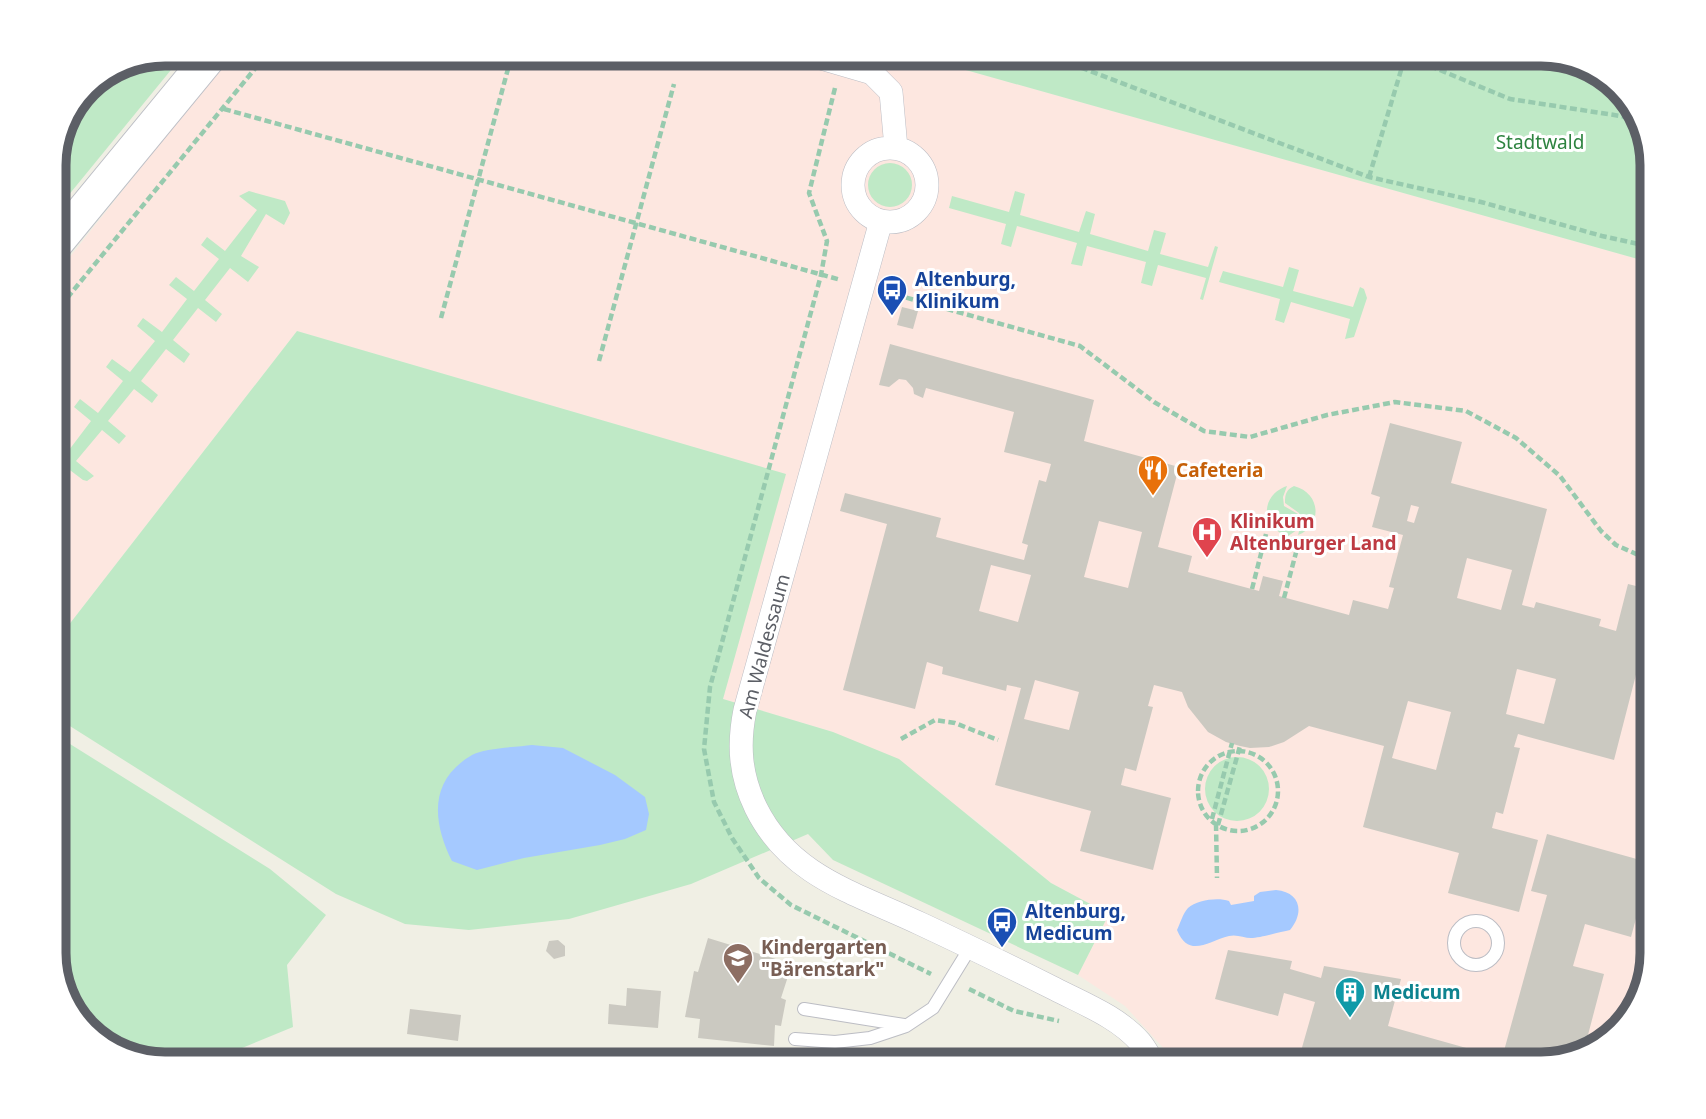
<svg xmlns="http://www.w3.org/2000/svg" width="1706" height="1119" viewBox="0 0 1706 1119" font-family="'Noto Sans',sans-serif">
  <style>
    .medical { fill: #fde7e0 }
    .green { fill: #bfe9c6 }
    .water { fill: #a5c9ff }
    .building { fill: #cbc9c1; fill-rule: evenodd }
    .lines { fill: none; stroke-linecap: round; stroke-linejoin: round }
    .lane-casing { stroke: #bcbdc4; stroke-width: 14 }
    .street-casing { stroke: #bcbdc4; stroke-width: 24 }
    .secondary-casing { stroke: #bdbfc6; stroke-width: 35 }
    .path { stroke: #97caae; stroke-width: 4.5; stroke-dasharray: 7 3.5; stroke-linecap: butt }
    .lane { stroke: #fff; stroke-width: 12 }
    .street { stroke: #fff; stroke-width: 23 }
    .secondary { stroke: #fff; stroke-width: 33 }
    .labels { text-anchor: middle; stroke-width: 6; stroke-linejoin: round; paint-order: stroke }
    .park-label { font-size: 19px; fill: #2e8340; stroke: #fff }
    .transit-label { font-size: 19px; font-weight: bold; fill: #164399; stroke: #fff; text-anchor: start }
    .food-label { font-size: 19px; font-weight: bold; fill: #c56008; stroke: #fff; text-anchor: start }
    .health-label { font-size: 19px; font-weight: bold; fill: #be3a42; stroke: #fff; text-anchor: start }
    .street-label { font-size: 19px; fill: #5c5f66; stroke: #fff }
    .education-label { font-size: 19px; font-weight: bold; fill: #785e54; stroke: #fff; text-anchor: start }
    .culture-label { font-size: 19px; font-weight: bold; fill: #0d838f; stroke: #fff; text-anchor: start }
    .rim { fill: none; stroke: #5c5f66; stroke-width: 9 }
  </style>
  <rect width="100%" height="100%" fill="#f0efe4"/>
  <path class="medical" d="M231 54H909L1652 263V954L1633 1015 1596 1050 1541 1065H1172L1167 1052 1125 1006 1078 975 1109 914 1051 883 973 818 833 732 723 699 785 474 297 331 54 644V277Z"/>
  <path class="green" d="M165 54H184L54 213V158L87 86Z
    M909 54H1541L1602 73 1637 109 1652 158V263Z
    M868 185a22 22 0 1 1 44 0a22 22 0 1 1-44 0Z
    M249 191 285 201 290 213 284 225 266 214 241 256 259 267 248 282 230 268 205 300 222 314 216 322 198 308 173 340 190 354 184 363 166 349 141 381 158 395 152 403 134 389 108 421 126 436 119 444 102 430 76 461 94 476 87 481 83 480 54 458V445L66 454 91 421 74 407 80 399 98 413 123 381 106 367 112 359 130 372 155 341 137 326 143 318 162 332 187 299 169 285 176 277 194 291 219 259 201 245 207 237 225 251 257 210 239 196Z
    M1015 191 1025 194 1020 215 1079 232 1086 211 1095 214 1090 234 1148 251 1154 230 1166 233 1160 254 1208 267 1215 246 1218 247 1203 300 1200 299 1206 278 1158 265 1152 286 1141 283 1146 262 1087 246 1082 266 1071 264 1077 243 1017 226 1011 247 1001 244 1006 224 949 208 952 196 1009 212Z
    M1289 267 1299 270 1293 291 1353 307 1360 287 1364 289 1367 298 1354 337 1345 339 1350 319 1291 302 1284 323 1275 320 1280 299 1219 282 1223 271 1283 287Z
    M297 331 786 474 723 699 833 732 899 759 1051 883 1109 914 1078 975 833 860 808 834 691 884 569 919 469 930 405 924 336 894 54 716V644Z
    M1287 486 1283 497 1284 506 1298 514 1301 520 1299 513 1285 503C1285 494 1286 490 1294 486 1321 493 1323 525 1298 535L1300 528 1288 536C1260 528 1260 495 1287 486Z
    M54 734 270 869 326 915 287 965 293 1027 201 1065H165L122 1052 69 1009 54 961Z
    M1205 789a32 32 0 1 1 64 0a32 32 0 1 1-64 0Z"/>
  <path class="water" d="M532 745 563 748 615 775 645 797 649 814 646 830 625 839 600 845 524 858 477 870 452 861C432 821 429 780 472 755 484 748 517 747 532 745Z
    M1276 890C1300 892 1305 912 1290 930 1280 932 1259 938 1251 938 1244 938 1237 934 1229 936 1208 941 1189 959 1177 930 1180 924 1183 913 1188 908 1197 900 1218 897 1229 901L1231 905 1254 901V896L1260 892Z"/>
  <path class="building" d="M902 307 918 311 913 329 897 325Z
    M890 344 1094 400 1084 441 1179 467 1158 547 1192 556 1188 572 1259 591 1263 576 1283 581 1279 596 1349 615 1353 600 1388 609 1394 588 1389 587 1403 535 1372 527 1380 497 1371 494 1390 423 1462 442 1451 483 1547 509 1522 605 1534 608 1536 602 1601 619 1599 626 1616 631 1628 584 1652 590V667L1639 663 1614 760 1518 734 1514 747 1520 748 1503 814 1496 812 1492 828 1538 840 1519 912 1448 893 1459 853 1363 827 1384 746 1309 726 1284 742 1269 747 1250 748 1240 746 1226 742 1208 732 1188 707 1182 692 1154 685 1148 706 1153 707 1136 771 1125 768 1121 785 1171 798 1153 870 1080 851 1091 811 995 785 1021 688 1007 685 1006 691 942 674 943 667 927 662 915 709 843 690 887 524 840 511 845 493 941 518 936 537 1024 560 1028 545 1022 543 1039 480 1046 482 1051 464 1004 452 1014 412 926 388 923 398 914 394 913 388 906 380 899 379 889 387 879 385ZM1411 505 1419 507 1414 523 1407 521ZM1099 521 1142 532 1128 588 1084 577ZM1467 558 1512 570 1501 610 1457 598ZM991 565 1031 575 1018 622 979 611ZM1517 669 1556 679 1544 724 1506 714ZM1035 680 1079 692 1069 730 1024 719ZM1408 701 1451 712 1436 770 1392 758Z
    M1547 834 1651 863 1631 937 1585 924 1573 966 1604 974 1583 1054 1541 1065H1297L1315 1002 1284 993 1278 1016 1215 999 1228 950 1292 961 1290 969 1321 978 1324 966 1401 979 1388 1026 1502 1058 1547 895 1531 891Z
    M708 938 792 964 781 998 786 1000 781 1026 775 1025 774 1046 698 1038 700 1019 685 1017 694 971 698 972Z
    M558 940 565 946V956L554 959 546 951 549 941Z
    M627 988 661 991 658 1028 608 1024 609 1004 626 1006Z
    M410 1009 461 1015 458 1041 407 1034Z"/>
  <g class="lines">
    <g class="lane-casing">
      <path id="lane" d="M1454 943a22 22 0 1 1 44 0a22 22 0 1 1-44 0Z
        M804 1009 904 1025
        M795 1039 835 1042 870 1038 906 1026 933 1008 970 948"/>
    </g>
    <g class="street-casing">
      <path id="street" d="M807 54 872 73 891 92 896 148
        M853 185a37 37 0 1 1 74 0a37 37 0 1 1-74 0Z
        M881 221 745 710C738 745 740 775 756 808 790 877 856 893 921 924 966 945 1011 967 1055 989 1084 1004 1118 1017 1140 1042 1146 1049 1150 1058 1155 1065"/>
    </g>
    <g class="secondary-casing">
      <path id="secondary" d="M54 246 212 54"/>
    </g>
    <path class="path" d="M1009 54 1082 68 1369 177 1481 202 1602 236 1652 247
      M1401 54 1510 99 1640 119
      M835 88 809 193 827 241 821 275 710 687 704 749 714 802 732 838 759 878 791 905 931 974
      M224 109 841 280
      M1369 177 1405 57
      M886 292 1080 346 1154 402 1204 431 1250 437 1327 415 1395 402 1466 411 1516 438 1560 476 1601 531 1616 545 1652 561
      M54 314 267 54
      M441 318 512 54
      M599 361 674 84
      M1252 589 1266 534
      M1284 598 1298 545
      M901 739 935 720 955 723 998 740
      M1198 791a40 40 0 1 1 80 0a40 40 0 1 1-80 0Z
      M1212 819 1232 743
      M1216 824 1217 878
      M1218 825 1240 746
      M969 989 1014 1011 1059 1021
      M425 1065 445 1059 601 1065"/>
    <use href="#lane" class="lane"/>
    <use href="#street" class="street"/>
    <use href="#secondary" class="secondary"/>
  </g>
  <defs>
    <g id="bus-pin" transform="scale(1.575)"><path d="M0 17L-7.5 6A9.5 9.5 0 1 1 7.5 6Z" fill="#1a4fb4" stroke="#fff"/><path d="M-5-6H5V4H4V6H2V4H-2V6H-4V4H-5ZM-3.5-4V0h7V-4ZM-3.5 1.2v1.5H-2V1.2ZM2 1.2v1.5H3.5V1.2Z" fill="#fff"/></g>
    <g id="restaurant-pin" transform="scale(1.575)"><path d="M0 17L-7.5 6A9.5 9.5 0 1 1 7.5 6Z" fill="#e8710a" stroke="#fff"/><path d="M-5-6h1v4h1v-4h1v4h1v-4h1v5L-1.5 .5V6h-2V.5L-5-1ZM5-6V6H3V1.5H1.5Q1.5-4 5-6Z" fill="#fff"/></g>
    <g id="hospital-pin" transform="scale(1.575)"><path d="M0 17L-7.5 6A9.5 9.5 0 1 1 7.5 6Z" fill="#e0444e" stroke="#fff"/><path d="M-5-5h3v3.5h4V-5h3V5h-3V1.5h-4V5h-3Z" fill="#fff"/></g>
    <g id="school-pin" transform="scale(1.575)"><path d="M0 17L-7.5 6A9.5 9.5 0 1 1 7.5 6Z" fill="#8d6e63" stroke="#fff"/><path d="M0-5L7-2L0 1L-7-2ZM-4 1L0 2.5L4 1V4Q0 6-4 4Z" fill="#fff"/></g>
    <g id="building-pin" transform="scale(1.575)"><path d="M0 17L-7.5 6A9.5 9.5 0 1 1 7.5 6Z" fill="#0f9aa8" stroke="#fff"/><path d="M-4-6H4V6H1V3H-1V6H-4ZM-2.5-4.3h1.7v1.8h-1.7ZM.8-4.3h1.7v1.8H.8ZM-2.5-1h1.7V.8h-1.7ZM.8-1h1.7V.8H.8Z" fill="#fff"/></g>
  </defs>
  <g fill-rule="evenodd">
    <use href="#bus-pin" x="892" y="290"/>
    <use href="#restaurant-pin" x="1153" y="470"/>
    <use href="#hospital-pin" x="1207" y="532"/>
    <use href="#bus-pin" x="1002" y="922"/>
    <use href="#school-pin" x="738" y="958"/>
    <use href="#building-pin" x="1350" y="992"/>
  </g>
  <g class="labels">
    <g class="park-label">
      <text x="1540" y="149">Stadtwald</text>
    </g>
    <g class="transit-label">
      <text x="915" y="286">Altenburg,<tspan x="915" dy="22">Klinikum</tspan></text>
      <text x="1025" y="918">Altenburg,<tspan x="1025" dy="22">Medicum</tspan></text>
    </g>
    <g class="food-label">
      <text x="1176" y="477">Cafeteria</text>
    </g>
    <g class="health-label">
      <text x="1230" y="528">Klinikum<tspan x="1230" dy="22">Altenburger Land</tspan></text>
    </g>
    <g class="street-label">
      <text transform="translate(764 646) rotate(-75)" y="7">Am Waldessaum</text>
    </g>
    <g class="education-label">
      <text x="761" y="954">Kindergarten<tspan x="761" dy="22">"Bärenstark"</tspan></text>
    </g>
    <g class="culture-label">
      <text x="1373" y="999">Medicum</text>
    </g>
  </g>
  <path d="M0 0H1706V1119H0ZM165 66H1541A99 99 0 0 1 1640 165V953A99 99 0 0 1 1541 1052H165A99 99 0 0 1 66 953V165A99 99 0 0 1 165 66Z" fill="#fff" fill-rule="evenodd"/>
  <path class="rim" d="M165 66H1541A99 99 0 0 1 1640 165V953A99 99 0 0 1 1541 1052H165A99 99 0 0 1 66 953V165A99 99 0 0 1 165 66Z"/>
</svg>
